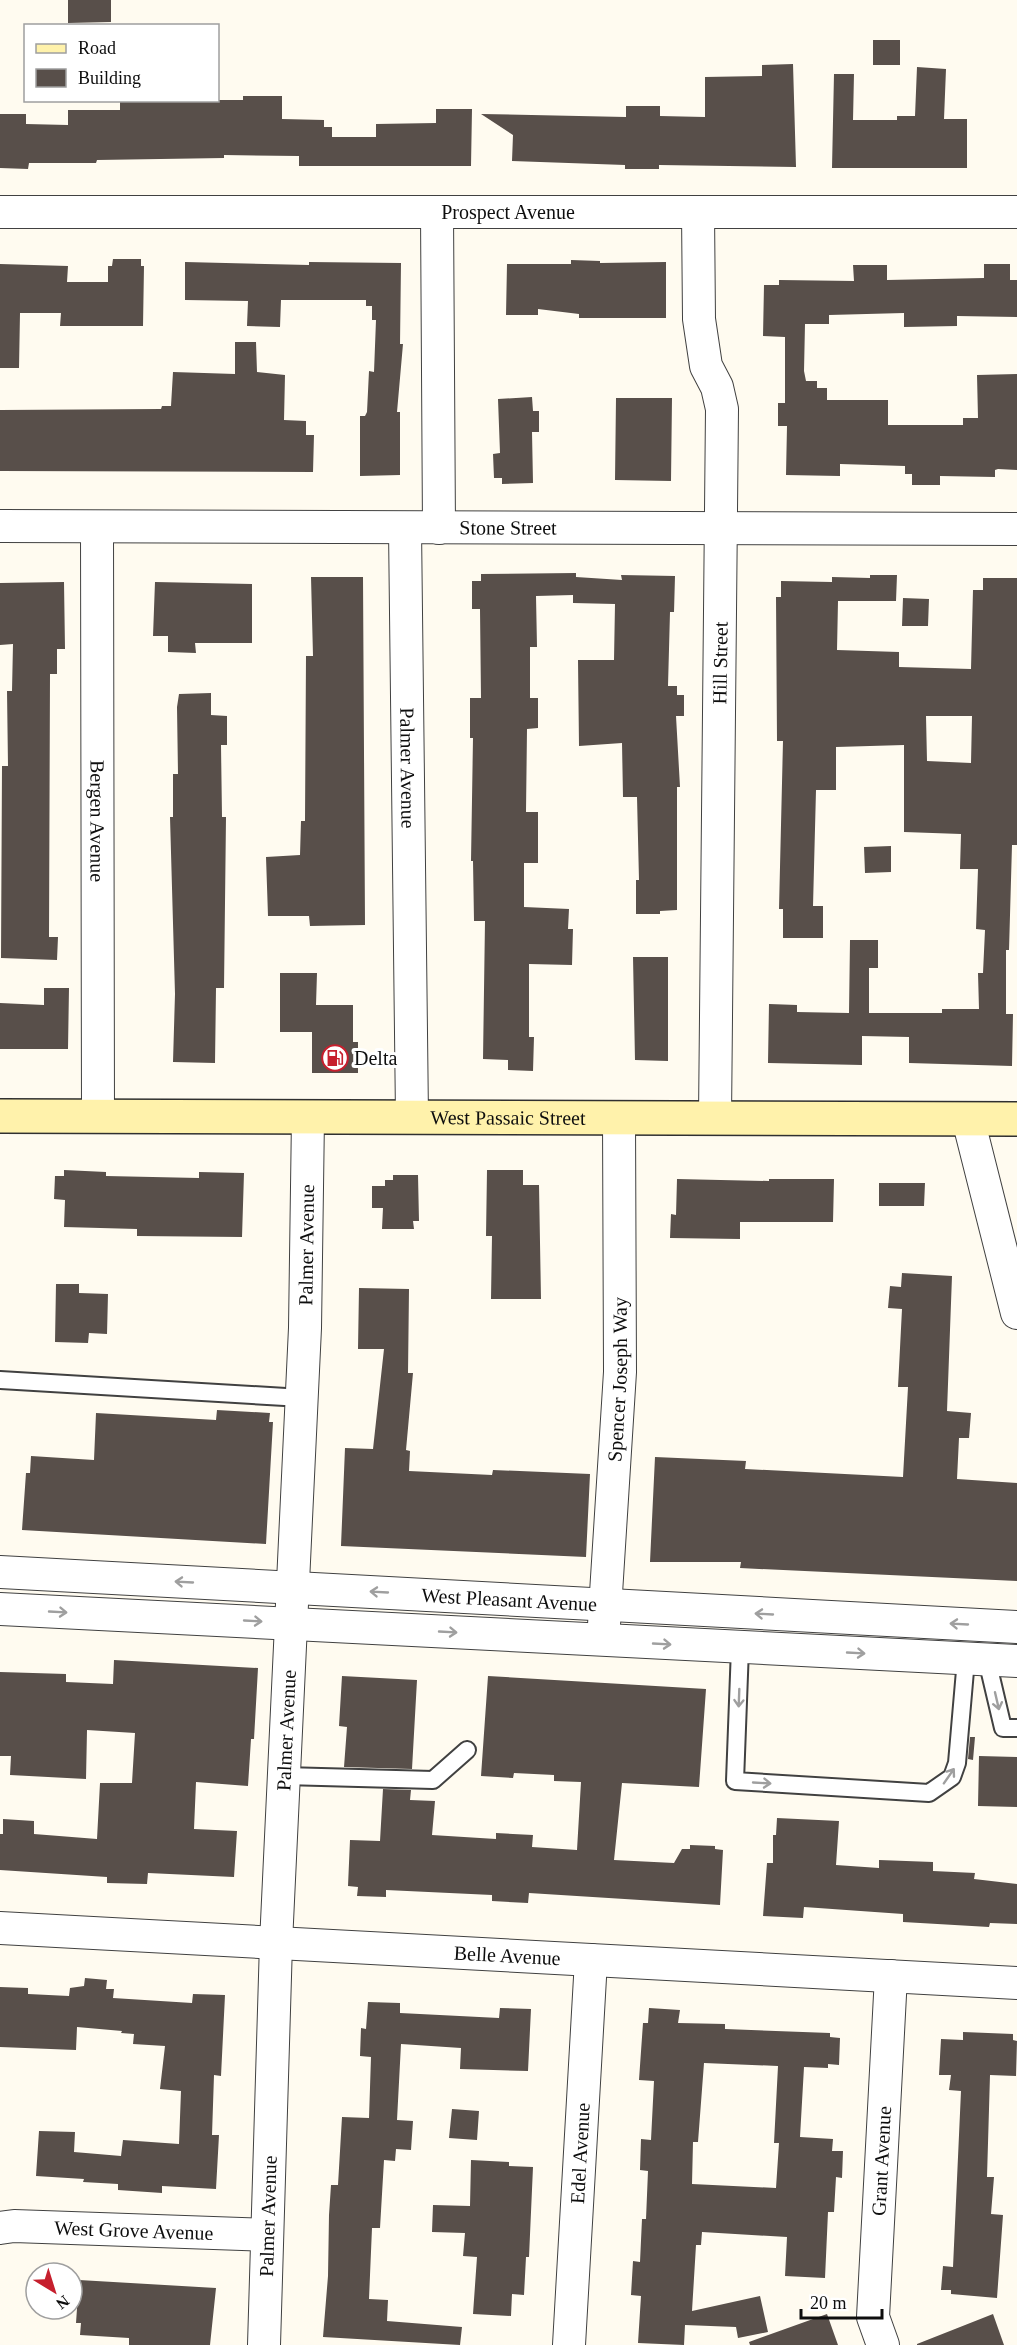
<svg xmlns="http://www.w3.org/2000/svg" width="1017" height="2345" viewBox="0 0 1017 2345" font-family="Georgia,serif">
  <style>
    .building { fill: #584f4a; fill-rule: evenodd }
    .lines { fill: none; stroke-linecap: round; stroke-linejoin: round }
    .lane-casing { stroke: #414141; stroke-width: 20 }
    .street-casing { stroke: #414141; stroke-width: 34 }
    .secondary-casing { stroke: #303030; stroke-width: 36 }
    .lane { stroke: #fff; stroke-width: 16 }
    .street { stroke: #fff; stroke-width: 32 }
    .secondary { stroke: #fff2ab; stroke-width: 33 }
    .oneway { stroke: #9f9f9f }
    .labels { text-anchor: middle; stroke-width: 6; stroke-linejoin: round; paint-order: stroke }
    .street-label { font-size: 20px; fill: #0e0e0e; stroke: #fff }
    .poi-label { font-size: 20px; fill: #0e0e0e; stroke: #fff; text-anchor: start }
  </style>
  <rect width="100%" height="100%" fill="#fffbf0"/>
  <path class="building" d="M68 0H111V22L68 23Z
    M873 40H900V65H873Z
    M793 64 796 167 659 165V169H625V165L512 161 513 135 481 114 626 117V106H660V116L705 117V77L762 76V65Z
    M917 67 946 69 944 119H967V168H832L834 74H854L853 120H897V116H915Z
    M243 96H282V119L324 120V127H332V137H376V124L436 123V109H472L471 166H299V156L224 155V158L97 160 96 163H29L28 169 0 168V114H26V124L68 125V110H120V100H243Z
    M113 259H141V266H144L143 326H60L61 313H20L19 368H0V264L68 266 67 282H108V266H112Z
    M571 260 600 261V263L666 262V318H579V314L538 309V315H506L507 264H571Z
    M185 262 309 265V262L401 263 400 344H403L397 412H400V475L360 476V416H365L367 412 369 371 374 372 376 320H372V306H366V300H281L280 327 247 326 248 301 185 300Z
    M984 264H1010V280H1017V317L957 316V326L904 327V313L829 315V324H805L804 371 806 381H817V388H827V400H888V425H963V418H978L977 375 1017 374V470L998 469 995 470V477L940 476V485H912V474H905V466L840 464V476L786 475 787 426H778V403H785V337L763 336 764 285H779V280L854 281 853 265H887V280L984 278Z
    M235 342H256L257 372 285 375 284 420 306 421V435H314L313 472 0 471V410L161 409 162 406H171L173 372 235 374Z
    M532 397 533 411H539V432H532L533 483 502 484V478H494L493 454 500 453 498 399Z
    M616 398H672L671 481 615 480Z
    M576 573V577L622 580 621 575 675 576 674 612H670L668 686H677V695H684V716H676L680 787H677V910L660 911V914H636V880H639L637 797H623L622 743 579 746 578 660H614L615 604 573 603V595L536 596 537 647H530V698H538V728L527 729 526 812H538V863H524V907L569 909 568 929H573L572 965 529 964V1037H534L533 1071 508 1070V1060L483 1059 485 921H474L473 861H471L473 738H470V698H481L480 609H472V581H481V574Z
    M870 575H897L896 601H838L837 650 899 652V667L971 669 973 590H983V578H1017V845H1012L1009 950H1006V1014H1013L1012 1066 909 1063V1037L862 1036V1065L768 1063 769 1004 797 1005V1012L849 1013 850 940H878V968H869V1013H942V1009H979L978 973H983L985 930 976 929 978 869H960L961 834 904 832V745L836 747V790H816L813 906H823V938H783V909H779L783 741H777L776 597H781V581L832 582V577L870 578ZM926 716H972L971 763 927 761Z
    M311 577H363L365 925 310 926 309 916H268L266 857 300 855 301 821H305L306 656H313Z
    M64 582 65 649H57V674H50L49 937H58L57 960 1 958 2 766H8L7 691H12L13 644 0 645V583Z
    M155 582 252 584V643H195L196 653 168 652V636H153Z
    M903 598 929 599 928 626H902Z
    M211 693V715L227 716V745H221L222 817H226L224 988H216L215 1063 173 1062 175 994 170 817H173V774H178L177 707 179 694Z
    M891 846V872L865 873 864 847Z
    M633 957H668V1061L635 1060Z
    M280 973H317L316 1005H353V1042H358V1073H312V1032H280Z
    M44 988H69L68 1049H0V1003L44 1005Z
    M64 1170 106 1172V1176L199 1178V1172L244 1173 242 1237 137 1236V1229L64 1227 65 1200 54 1199 55 1176H64Z
    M487 1170H523V1185H539L541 1299H491L492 1236H486Z
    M393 1175H418L419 1221H413L414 1229H382L383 1208H372V1186H385V1180H393Z
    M677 1179 769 1181V1179H834L833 1222H740V1239L670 1238 671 1214 676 1215Z
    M879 1183H925L924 1206H879Z
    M902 1273 952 1276 947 1411 971 1413 969 1438H959L957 1479 1017 1483V1581L740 1568 741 1562H650L655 1457 746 1461 745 1469 903 1477 908 1387H898L902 1309 888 1308 890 1286 901 1287Z
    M56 1284H79V1293L108 1294 107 1334 89 1333 88 1343 55 1342Z
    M359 1288 409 1289 408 1373H413L406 1450 410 1451 409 1471 492 1475 493 1470 590 1474 586 1557 341 1546 345 1448 373 1449 384 1349H358Z
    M217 1410 270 1413 269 1422H273L266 1544 22 1530 26 1473H30L31 1456 94 1460 96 1413 216 1420Z
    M114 1660 258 1668 254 1739H251L248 1786 196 1782 194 1829 237 1831 234 1877 148 1873 147 1884 107 1883V1877L0 1870V1834H3V1819L34 1821V1834L97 1839 100 1783H132L135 1733 87 1730 86 1779 10 1775 11 1756H0V1672L66 1674V1682L113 1684Z
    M342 1676 417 1680 412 1769 344 1767 347 1727 339 1726Z
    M488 1676 706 1689 699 1787 622 1783 614 1860 674 1863 682 1849H690V1845L715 1846V1849L723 1850 720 1905 529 1893 528 1903 492 1901V1895L386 1890V1897L357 1896 358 1887 348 1886 350 1840 380 1841 383 1789 411 1790 410 1800 435 1801 432 1835 496 1839V1833L533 1835 532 1847 577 1850 581 1782 554 1781V1775L514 1773 513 1778 481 1776Z
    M970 1737H975L973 1760 968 1759Z
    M979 1756 1017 1757V1807L978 1806Z
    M777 1818 839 1821 836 1865 879 1868V1860L933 1862V1871L975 1873 974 1879 1017 1884V1924L990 1923 989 1927 903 1922V1914L804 1907 803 1918 763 1916 767 1863H773V1835H776Z
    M85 1978 107 1980 106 1989H114L113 1998 192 2003 193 1994 225 1995 221 2076 214 2075 212 2135H219L216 2189 162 2186V2193L118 2190V2184L83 2182 84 2179 36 2176 39 2131 75 2132 74 2152 121 2156 123 2140 179 2144 181 2091 160 2089 165 2046 133 2044 134 2034 121 2033 122 2031 77 2027 76 2050 0 2047V1987L28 1988V1994L69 1996 70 1988 84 1986Z
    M368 2002 400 2003V2013L499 2018 500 2008 531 2009 528 2071 460 2069 461 2048 401 2044 397 2120 413 2121 411 2150 396 2149 395 2161 384 2160 380 2228H372L369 2299 388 2300 387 2321 462 2327 460 2345 323 2337 328 2276 329 2215 331 2185H338L342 2117 369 2118 371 2057 360 2056 361 2028 366 2029Z
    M649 2008 680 2010 678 2023 725 2024V2029L830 2033V2037L840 2038 839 2065 828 2064V2068L804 2067 800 2137 833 2139 832 2151H843L842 2178 836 2177 834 2212H828L825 2278 785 2276 787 2237 702 2232 701 2245H696L692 2311 760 2296 768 2332 738 2338 736 2327 685 2325 684 2345 638 2343 641 2296 631 2295 633 2261 640 2262 642 2219H646L648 2171 640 2170 641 2139 651 2140 654 2081 639 2080 643 2023H648ZM704 2063 778 2066 774 2143H779L776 2188 692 2184 693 2142H698Z
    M963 2032 1013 2034V2040L1017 2041 1016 2076 990 2075 987 2177H994L991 2214 1003 2215 997 2298 951 2294V2290H941L943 2266 953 2267 961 2091 949 2090 951 2075H939L941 2039 963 2040Z
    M452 2109 479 2111 477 2140 449 2138Z
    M471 2160 509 2162V2166L533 2167 529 2257H526L524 2295 512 2294 511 2316 473 2314 477 2257 463 2256 465 2233 432 2232 433 2205 470 2206Z
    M79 2280 216 2288 210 2345H129V2338L80 2335 81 2323H76Z
    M827 2314 838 2345H750L749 2342Z
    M993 2314 1004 2345H917V2344Z"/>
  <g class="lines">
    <g class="lane-casing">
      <path id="lane" d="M0 1380 302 1398
        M740 1648 735 1781 929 1793 952 1777 957 1763 966 1659
        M987 1660 1003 1728H1017
        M284 1776 433 1780 467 1750"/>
    </g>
    <g class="street-casing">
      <g id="street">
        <path id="s1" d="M0 212H1017"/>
        <path d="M437 212 439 528"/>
        <path d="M698 212 699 319 706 366 717 387 722 409 715 1118"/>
        <path id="s2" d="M0 526 1017 529"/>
        <path id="s3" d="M97 527 98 1116"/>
        <path id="s4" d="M405 528 412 1117"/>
        <path d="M968 1119 1017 1313"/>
        <path id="s5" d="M0 1572 1017 1627"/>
        <path d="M0 1609 1017 1661"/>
        <path id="s6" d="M604 1625 620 1372 619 1119"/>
        <path id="s7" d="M0 1928 1017 1983"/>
        <path id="s8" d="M0 2228 14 2226 267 2235"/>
        <path id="s9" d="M264 2345 276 1943 305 1328 308 1117"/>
        <path id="s10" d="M569 2345 591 1960"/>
        <path id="s11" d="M883 2345 873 2317 891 1976"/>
      </g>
    </g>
    <g class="secondary-casing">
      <g id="secondary">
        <path id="s12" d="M0 1116 1017 1119"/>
      </g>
    </g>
    <use href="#lane" class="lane"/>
    <use href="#street" class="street"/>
    <use href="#secondary" class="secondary"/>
  </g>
  <defs><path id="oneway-shaft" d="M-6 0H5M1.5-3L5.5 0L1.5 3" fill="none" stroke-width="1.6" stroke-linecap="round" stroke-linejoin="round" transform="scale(1.5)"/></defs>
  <g class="oneway">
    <use href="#oneway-shaft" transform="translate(184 1582) rotate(-177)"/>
    <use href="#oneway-shaft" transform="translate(379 1592) rotate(-177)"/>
    <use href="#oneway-shaft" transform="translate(58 1612) rotate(3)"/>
    <use href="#oneway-shaft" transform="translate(764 1614) rotate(-177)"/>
    <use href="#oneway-shaft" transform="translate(253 1621) rotate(3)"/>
    <use href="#oneway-shaft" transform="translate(959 1624) rotate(-177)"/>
    <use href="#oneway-shaft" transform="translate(448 1632) rotate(3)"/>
    <use href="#oneway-shaft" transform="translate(662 1644) rotate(3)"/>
    <use href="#oneway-shaft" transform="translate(856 1653) rotate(3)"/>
    <use href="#oneway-shaft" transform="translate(739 1698) rotate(92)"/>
    <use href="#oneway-shaft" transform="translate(997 1701) rotate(77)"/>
    <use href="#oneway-shaft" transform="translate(949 1776) rotate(-55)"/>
    <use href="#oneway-shaft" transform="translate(762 1783) rotate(3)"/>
  </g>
  <defs>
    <g id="fuel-ring" transform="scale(1.35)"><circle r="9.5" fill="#fff" stroke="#c61f2d" stroke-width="1.5"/><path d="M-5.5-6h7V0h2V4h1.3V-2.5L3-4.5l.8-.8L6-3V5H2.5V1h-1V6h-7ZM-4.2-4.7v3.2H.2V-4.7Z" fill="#c61f2d"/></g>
  </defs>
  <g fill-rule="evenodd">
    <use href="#fuel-ring" x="335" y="1058"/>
  </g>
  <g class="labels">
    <g class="street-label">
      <text dy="7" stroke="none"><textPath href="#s1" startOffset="508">Prospect Avenue</textPath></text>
      <text dy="7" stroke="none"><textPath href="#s2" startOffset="508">Stone Street</textPath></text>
      <text transform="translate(720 663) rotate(-89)" y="7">Hill Street</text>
      <text dy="7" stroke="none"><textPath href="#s4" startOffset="240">Palmer Avenue</textPath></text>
      <text dy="7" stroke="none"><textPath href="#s3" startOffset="294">Bergen Avenue</textPath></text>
      <text dy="7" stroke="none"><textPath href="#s12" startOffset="508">West Passaic Street</textPath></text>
      <text dy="7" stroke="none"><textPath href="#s9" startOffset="1101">Palmer Avenue</textPath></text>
      <text dy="7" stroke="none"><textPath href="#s6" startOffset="246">Spencer Joseph Way</textPath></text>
      <text dy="7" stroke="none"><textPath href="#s5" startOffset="510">West Pleasant Avenue</textPath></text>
      <text dy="7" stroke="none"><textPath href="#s9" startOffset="615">Palmer Avenue</textPath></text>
      <text dy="7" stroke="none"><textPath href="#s7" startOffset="508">Belle Avenue</textPath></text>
      <text dy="7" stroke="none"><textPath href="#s10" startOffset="192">Edel Avenue</textPath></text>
      <text dy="7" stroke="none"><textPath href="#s11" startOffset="186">Grant Avenue</textPath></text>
      <text dy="7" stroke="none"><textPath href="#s9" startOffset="129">Palmer Avenue</textPath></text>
      <text dy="7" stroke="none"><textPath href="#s8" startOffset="134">West Grove Avenue</textPath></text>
    </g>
    <g class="poi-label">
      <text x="354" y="1065">Delta</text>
    </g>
  </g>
  <rect x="24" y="24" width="195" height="78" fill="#ffffff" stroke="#9f9f9f" stroke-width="1.5"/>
  <rect x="36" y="44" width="30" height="9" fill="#fff2ab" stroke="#9f9f9f" stroke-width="1.5"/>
  <text x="78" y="54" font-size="18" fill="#0e0e0e">Road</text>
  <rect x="36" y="69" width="30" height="18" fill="#584f4a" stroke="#9f9f9f" stroke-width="1.5"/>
  <text x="78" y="84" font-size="18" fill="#0e0e0e">Building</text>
  <g transform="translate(54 2291) rotate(142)"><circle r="28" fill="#ffffff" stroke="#9f9f9f" stroke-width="1.5"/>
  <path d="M0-4.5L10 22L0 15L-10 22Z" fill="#c61f2d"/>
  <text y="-9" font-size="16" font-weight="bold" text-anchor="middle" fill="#0e0e0e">N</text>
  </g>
  <path d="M801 2309v9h81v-9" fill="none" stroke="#0e0e0e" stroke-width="3"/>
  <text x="810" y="2309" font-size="18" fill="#0e0e0e" stroke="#ffffff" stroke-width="4.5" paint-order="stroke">20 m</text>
</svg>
